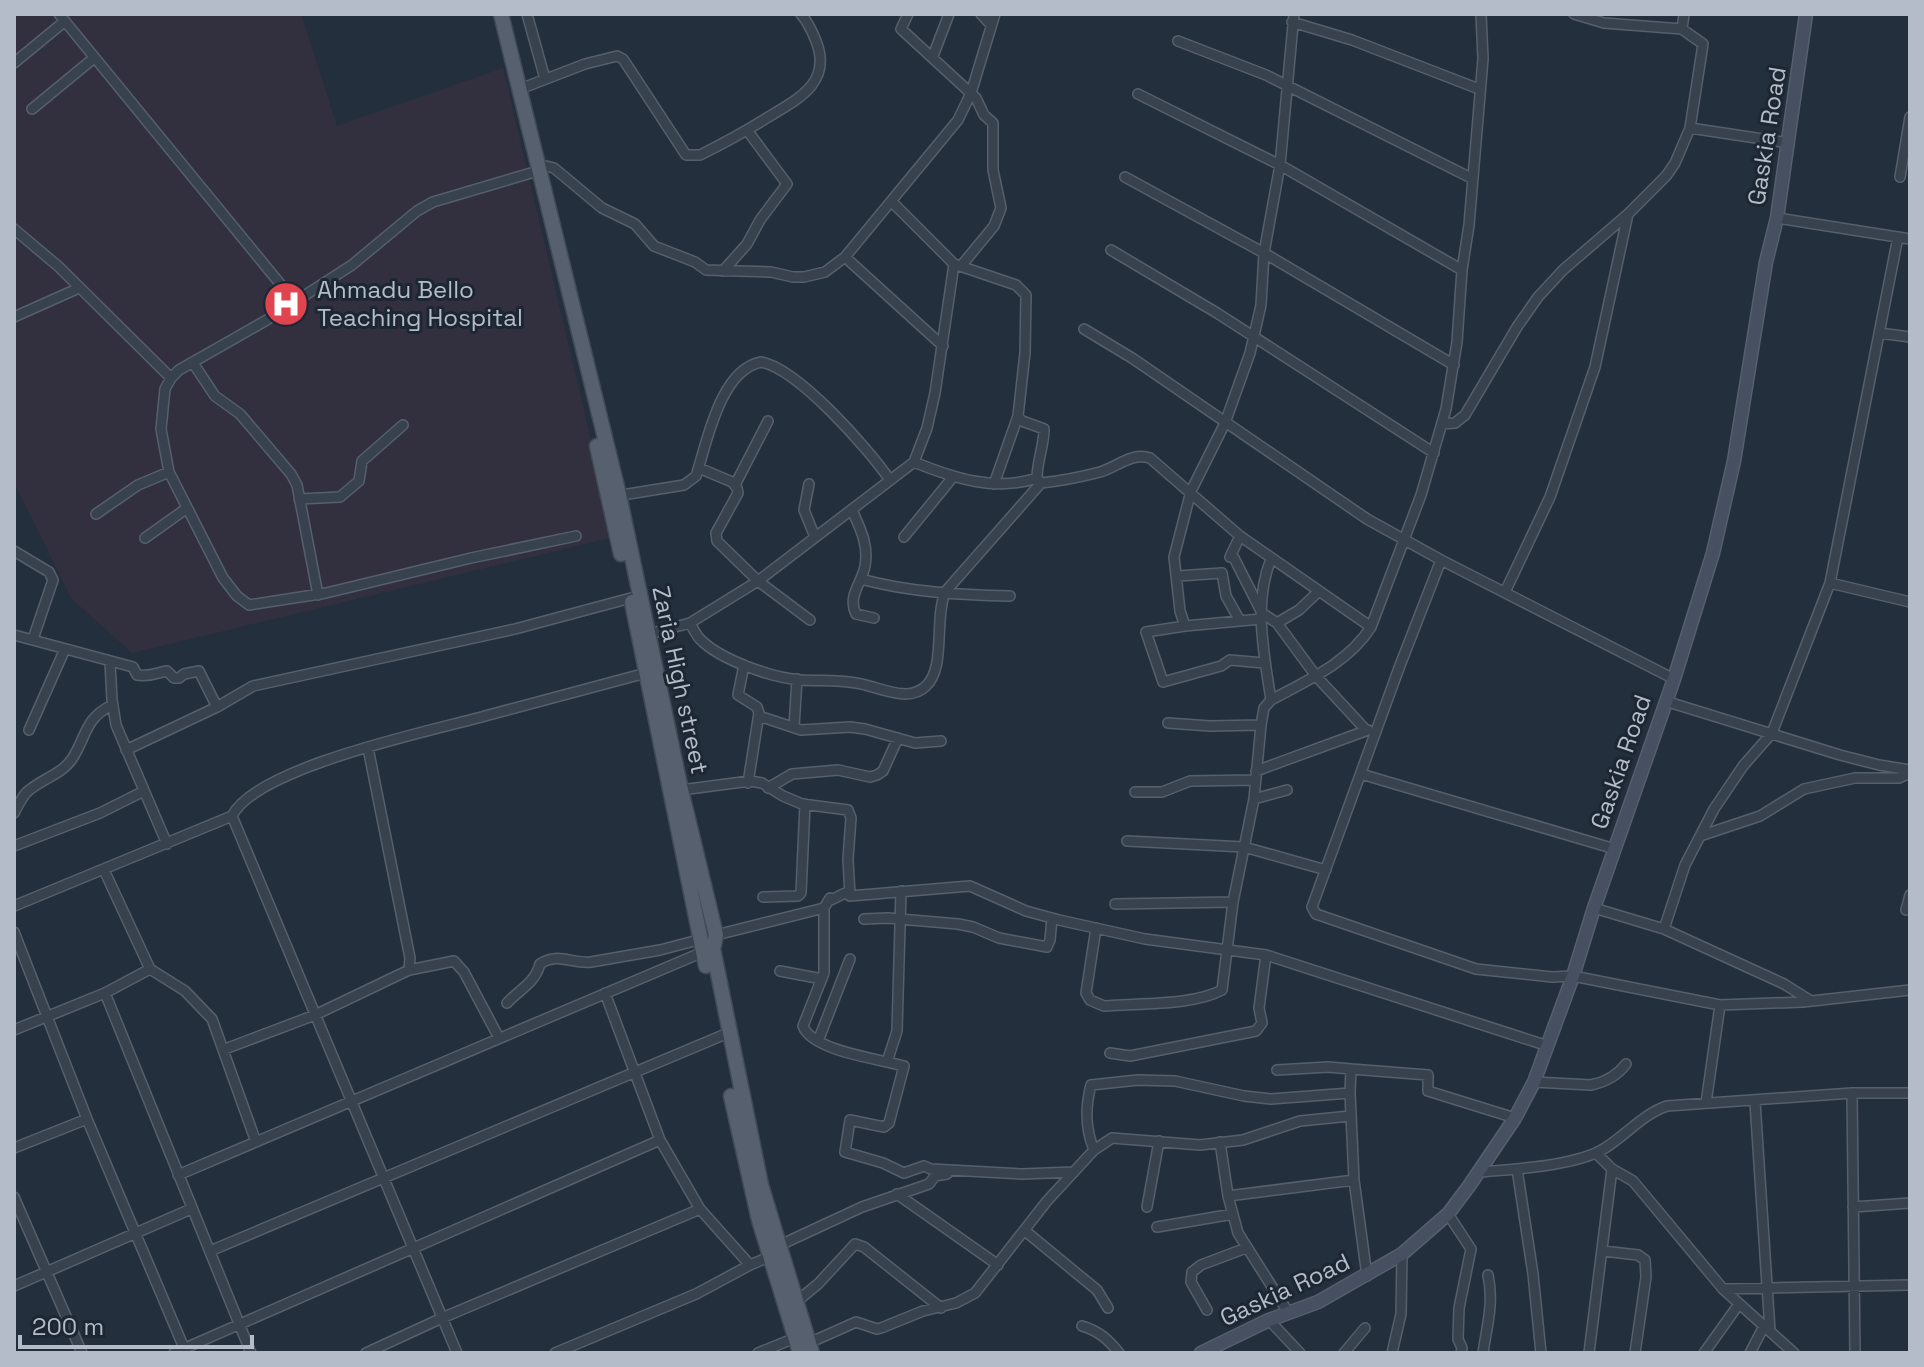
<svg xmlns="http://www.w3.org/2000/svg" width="1924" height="1367" viewBox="0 0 1924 1367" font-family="'Space Grotesk',sans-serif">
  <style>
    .medical { fill: #32303f }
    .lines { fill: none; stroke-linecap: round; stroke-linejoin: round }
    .minor-casing { stroke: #565f6c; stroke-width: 12 }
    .secondary-casing { stroke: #565f6c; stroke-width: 15 }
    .primary-casing { stroke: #414a57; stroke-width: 17 }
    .minor { stroke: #38414e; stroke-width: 9 }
    .secondary { stroke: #465061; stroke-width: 12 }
    .primary { stroke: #56606e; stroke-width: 14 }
    .labels { text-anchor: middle; stroke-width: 6; stroke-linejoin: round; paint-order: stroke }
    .street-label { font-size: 24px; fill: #b4bcc9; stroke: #1d2633 }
    .poi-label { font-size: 24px; fill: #b4bcc9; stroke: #1d2633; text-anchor: start }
  </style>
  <rect width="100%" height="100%" fill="#242f3e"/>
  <path class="medical" d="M14 14H301L337 126 503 68 614 537 132 653 71 598 14 482Z"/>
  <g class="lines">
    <g class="minor-casing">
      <path id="minor" d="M59 14 295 302
        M527 14 545 79
        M908 14 901 29 976 98 984 115 993 123V170L1001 208 994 226 961 266
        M981 14 991 25
        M1292 22 1352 40 1479 89
        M1682 29 1684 14
        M1178 41 1266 75 1473 179
        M933 56 949 14
        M14 63 65 21
        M520 89 585 64 617 56 623 59 686 155H700C722 144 744 132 765 119 796 100 833 84 816 41 812 31 808 22 801 14
        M1138 94 1280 165 1462 270
        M32 109 94 58
        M1690 128 1789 143
        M539 168 546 166 554 168 602 208 635 224 654 246 695 262 706 270 771 272 793 277H804L825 272 845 257 958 120 971 93 995 14
        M531 173 433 202 417 211 352 265 265 321 179 370 171 378 165 389 161 429 169 472 223 578 237 596 249 605 326 593 471 558 576 536
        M1125 177 1264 253 1454 365
        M1900 177 1910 117
        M892 202 954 264 1016 285 1026 295 1025 353 1018 416 994 484
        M1777 218 1910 239
        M14 229 59 267 171 378
        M1111 250 1217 313 1434 453
        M845 257 943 346
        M723 271 747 244 760 220 787 184 747 130
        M14 317 79 288
        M1084 329 1132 358 1367 519 1441 560 1674 679
        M1879 333 1910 337
        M193 363 215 396 240 414 291 474 297 485 318 595
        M1018 416 1022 421 1044 429C1044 446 1037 461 1037 478
        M1442 424 1455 423 1465 415 1517 327 1538 297 1563 270 1628 214 1666 176 1675 163 1690 128 1703 44 1682 29 1604 23 1574 14
        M914 462C953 478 996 492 1037 478L1041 483C1060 481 1081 477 1100 472 1117 467 1132 452 1150 458L1240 536 1371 627
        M699 468 732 482 737 488 738 493 716 533 717 541 758 581 810 620
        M809 484 804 510 815 537
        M735 485 768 421
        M616 496 684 485 696 476C707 442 720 370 761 362 798 369 868 448 890 480
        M299 499 340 497 359 481 362 461 403 425
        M852 510C860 528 869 545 865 566 862 583 847 596 856 614L874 618
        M96 514 138 485 169 472
        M1240 536 1230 557 1234 558 1262 613 1277 623 1316 676 1366 730
        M904 537 953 477
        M145 538 187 508
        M14 551 49 572 53 580 33 639
        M1441 560 1399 668 1312 907 1316 914 1476 969 1552 977 1573 976 1720 1005 1803 1002 1910 990
        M1178 576 1222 573 1226 596 1240 621
        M861 579C908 592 961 595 1010 596
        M1830 583 1910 602
        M1505 592 1550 497 1595 367 1628 214
        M1261 619 1185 626 1146 632 1163 682 1221 666 1230 660 1264 663
        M690 623C693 628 696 635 700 639 720 660 773 678 801 680 819 681 838 680 856 683 878 686 908 704 926 686 946 667 934 622 945 592L1041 483
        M1277 623 1299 610 1318 592
        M1185 626 1180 611 1174 557 1191 491 1225 423 1250 353 1261 305 1264 253 1280 165 1294 14
        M649 634 690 623 758 581 914 462 927 428 935 393 954 264
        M14 635 133 667 137 675C149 677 156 673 167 671L174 678H179L184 674 199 671 217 707
        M110 662 112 700 116 725 167 844
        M744 665 738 695 757 707 759 713 748 783
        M1271 700C1308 680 1348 663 1371 627L1421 495 1446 409 1457 342 1462 270 1469 225 1483 59 1481 14
        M1665 701 1840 755 1879 765 1910 770
        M758 719 765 718 801 730 850 727 865 729 915 743 941 741
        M1168 723 1210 726 1261 725
        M794 727 797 679
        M29 730 65 649
        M368 748 410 958 409 970
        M126 750 217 707 253 686 515 629 631 598
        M1256 771 1368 730
        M1361 774 1615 849
        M768 788 792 774 838 770 870 777 877 775 883 771 898 738
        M681 790 750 781 762 783 783 796 802 804 848 810 851 818 848 859 850 896
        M1135 792H1162L1190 781 1256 780
        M1254 799 1287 790
        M14 813C18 806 21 798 27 792 41 779 61 775 72 759 87 736 84 719 112 705
        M232 816 457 1353
        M1700 836 1760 816 1804 789 1855 778H1899L1910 773
        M1127 841 1244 847 1326 870
        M14 846 100 813 144 791
        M104 870 150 969 185 991 212 1019 256 1142
        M763 897 798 896 801 893 805 804
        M1115 904 1233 902
        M14 906 232 816C256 767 431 731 485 716 539 702 592 687 646 673
        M824 908V973L803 1026C812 1051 880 1059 904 1066L889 1123 884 1127 850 1120 845 1152 883 1163 904 1173 924 1166 931 1169 1022 1174 1074 1172
        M1594 908 1664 929
        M1906 910 1910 895
        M864 919 888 918 958 924 973 927 999 938 1047 947 1050 940 1052 918
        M1096 928 1086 993 1090 1000 1104 1006C1138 1003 1192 1006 1222 990L1233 902 1254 799 1261 725 1264 708 1271 700C1264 654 1253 603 1271 559
        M14 932 87 1119 184 1348
        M716 935 824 908 830 898 831 900 845 893 850 896 970 886 1026 911 1059 920 1145 939 1266 955 1548 1046
        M780 971 822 979
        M105 993 251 1353
        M605 993 660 1140 700 1209 750 1265 769 1257
        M1811 1001 1784 984 1664 929 1685 865 1714 809 1743 766 1772 733 1830 583 1898 237
        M507 1003C520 989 535 983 540 964 558 952 571 964 591 962L660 950 702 939
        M14 1030 105 993 150 969
        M818 1041 850 959
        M225 1049 315 1015 409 970 454 961 464 972 499 1038
        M1110 1053 1130 1056 1256 1031 1262 1023 1259 1008 1266 955
        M887 1062 897 1031 901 891
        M1351 1069 1428 1075V1091L1515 1118
        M1277 1070 1328 1067 1351 1069 1350 1093
        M1534 1082 1591 1085C1606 1082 1617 1076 1626 1064
        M1852 1093 1855 1353
        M1755 1102 1770 1331
        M1706 1103 1720 1005
        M1220 1142 1228 1196 1238 1233 1288 1312
        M14 1148 87 1119
        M1094 1150C1085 1128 1085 1108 1091 1085L1138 1080 1175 1081 1244 1096 1271 1099 1350 1093 1354 1180 1367 1276
        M1596 1153 1612 1169 1633 1181 1723 1289 1794 1353
        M1517 1169 1533 1274 1541 1353
        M1481 1172C1514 1169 1577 1166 1605 1148 1626 1135 1643 1114 1667 1106L1852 1093H1910
        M178 1175 703 952
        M897 1194 998 1265
        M1228 1196 1354 1180
        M14 1197 82 1353
        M1147 1207 1159 1141
        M1853 1207 1910 1203
        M1448 1214 1471 1249 1459 1308 1458 1339 1462 1348 1461 1353
        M1157 1227 1233 1214
        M1024 1230 1097 1290 1108 1308
        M778 1246 862 1207 929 1184 935 1176 947 1174
        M210 1251 728 1033
        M1603 1251 1638 1255 1645 1260 1646 1277 1635 1353
        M14 1286 191 1209
        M1723 1289 1910 1285
        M796 1302 818 1284 855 1244 864 1247 941 1308
        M1207 1310 1191 1282 1192 1272 1201 1265 1246 1248
        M1269 1320 1300 1353
        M1082 1326C1099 1331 1109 1340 1119 1353
        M809 1343 856 1322 877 1329 881 1328 923 1311 956 1303 975 1293 1047 1201 1094 1150 1112 1138 1200 1145 1243 1140 1300 1121 1350 1116
        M174 1353 660 1140
        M366 1353 442 1318 700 1209
        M555 1353 696 1294 750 1265
        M758 1353 795 1338
        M1344 1353 1365 1328
        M1392 1353 1401 1314 1402 1254
        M1483 1353C1487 1325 1494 1304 1488 1275
        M1589 1353 1612 1169
        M1704 1353 1739 1304
        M1750 1353 1764 1326"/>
    </g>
    <g class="secondary-casing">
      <path id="secondary" d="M1201 1353 1269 1320 1318 1302 1402 1254 1448 1214 1469 1186 1515 1118 1534 1082 1573 976 1594 908 1674 679 1713 553 1734 461 1766 262 1777 218 1806 14"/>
    </g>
    <g class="primary-casing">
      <path id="primary" d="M501 14 619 495 681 790 716 935 713 949 761 1185 812 1353
        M597 446 621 554
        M632 602 706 966
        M731 1096 759 1220 800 1353"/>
    </g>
    <use href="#minor" class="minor"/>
    <use href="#secondary" class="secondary"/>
    <use href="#primary" class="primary"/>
  </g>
  <defs>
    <g id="hospital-disc" transform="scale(2.3)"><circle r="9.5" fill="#e0444e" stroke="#1d2633"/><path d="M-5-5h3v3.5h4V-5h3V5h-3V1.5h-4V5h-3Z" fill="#fff"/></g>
  </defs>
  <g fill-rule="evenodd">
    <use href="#hospital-disc" x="286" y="304"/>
  </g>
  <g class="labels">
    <g class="street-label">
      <text transform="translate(1767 136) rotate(-81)" y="8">Gaskia Road</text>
      <text transform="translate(680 680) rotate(78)" y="8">Zaria High street</text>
      <text transform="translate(1621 762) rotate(-71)" y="8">Gaskia Road</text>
      <text transform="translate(1285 1290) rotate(-25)" y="8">Gaskia Road</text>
    </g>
    <g class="poi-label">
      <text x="317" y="298">Ahmadu Bello<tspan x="317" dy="28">Teaching Hospital</tspan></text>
    </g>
  </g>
  <rect width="1924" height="1367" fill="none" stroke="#b4bcc9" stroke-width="32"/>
  <path d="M20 1335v12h232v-12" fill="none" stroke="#b4bcc9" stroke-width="4"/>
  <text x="32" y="1335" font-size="24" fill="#b4bcc9" stroke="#1d2633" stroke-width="6" paint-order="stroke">200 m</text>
</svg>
